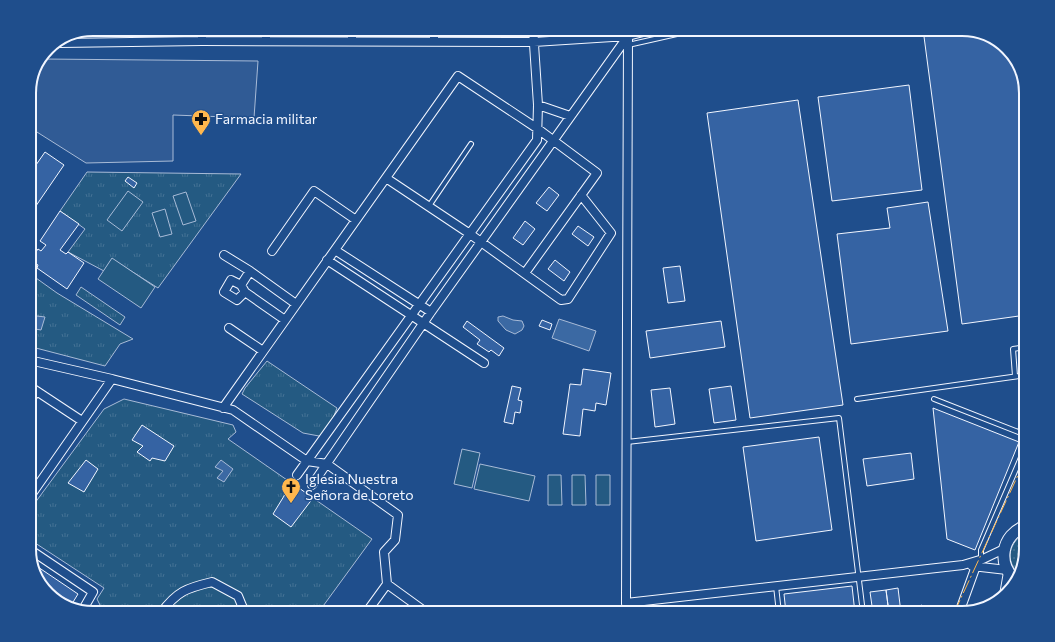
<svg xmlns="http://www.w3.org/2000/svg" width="1055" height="642" viewBox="0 0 1055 642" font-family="Commissioner,sans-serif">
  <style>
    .grass { fill: url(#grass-dots); stroke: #a8bbd7 }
    .park { fill: url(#park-tufts); stroke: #a8bbd7 }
    .garden { fill: #245a82; stroke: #a8bbd7 }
    .parking { fill: #305b95; stroke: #a8bbd7 }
    .water { fill: #3b69a3; stroke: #a8bbd7 }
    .building { fill: #3563a3; stroke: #f2f6ff }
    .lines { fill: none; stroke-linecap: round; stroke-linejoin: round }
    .service-casing { stroke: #f2f6ff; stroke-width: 6 }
    .minor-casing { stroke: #f2f6ff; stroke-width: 10 }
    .secondary-casing { stroke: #f2f6ff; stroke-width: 13 }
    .service { stroke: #1f4e8c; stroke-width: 4 }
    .minor { stroke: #1f4e8c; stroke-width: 8 }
    .secondary { stroke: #1f4e8c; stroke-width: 11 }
    .power { stroke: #ffb74d; stroke-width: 1; stroke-dasharray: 14 3 2 3; stroke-linecap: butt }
    .labels { text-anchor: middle; stroke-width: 3; stroke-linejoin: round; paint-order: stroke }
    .poi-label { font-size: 14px; fill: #f2f6ff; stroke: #1f4e8c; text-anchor: start }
    .rim { fill: none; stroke: #f2f6ff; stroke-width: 2 }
  </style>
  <defs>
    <pattern id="grass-dots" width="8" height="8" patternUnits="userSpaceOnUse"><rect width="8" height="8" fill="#245a82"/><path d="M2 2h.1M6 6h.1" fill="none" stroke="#447295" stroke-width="1.8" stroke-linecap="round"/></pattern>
    <pattern id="park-tufts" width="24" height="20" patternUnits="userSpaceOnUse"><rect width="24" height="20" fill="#245a82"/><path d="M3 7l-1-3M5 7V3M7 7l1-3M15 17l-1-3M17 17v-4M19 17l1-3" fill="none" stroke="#447295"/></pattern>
  </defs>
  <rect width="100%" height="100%" fill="#1f4e8c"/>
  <path class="grass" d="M1026 532V549L1019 574C1004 560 1009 542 1026 532Z"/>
  <path class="park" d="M87 172 241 174 158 288 112 259 104 271 68 252 85 229 60 211Z
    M36 278 57 293 133 339 120 344 105 366 32 347 29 339V289Z
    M81 287 125 317 120 325 76 295Z
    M267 361 337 408 327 434 319 436 303 433 242 394 245 388Z
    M124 399 233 425 236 432 228 439 372 539 318 613H104L97 599 104 588 29 539V511L104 409Z"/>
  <path class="garden" d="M128 191 143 202 122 231 107 220Z
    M186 192 196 221 183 225 173 196Z
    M165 209 172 234 160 237 152 213Z
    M112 258 155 287 141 308 98 279Z
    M462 449 480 453 472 488 454 484Z
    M480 464 535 476 529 501 474 489Z
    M548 475H561L562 505H548Z
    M572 475H585L586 505H572Z
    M596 475H610V505H596Z"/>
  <path class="parking" d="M43 59 258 61 254 118 173 115V161L86 163 29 127V89Z"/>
  <path class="water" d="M29 315 45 317 41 330 29 328Z
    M503 316 513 320 522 321 524 326 522 330 515 334 506 330 498 321V317Z
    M559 319 596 331 589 351 552 338Z
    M221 460 233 469 224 482 217 478 223 471 215 467Z"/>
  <path class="building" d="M923 29H962L994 38 1017 61 1026 89V315L962 324Z
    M909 85 922 190 832 201 818 97Z
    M798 100 843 405 750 418 707 113Z
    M45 152 64 165 29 216V175Z
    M128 177 137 183 134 188 125 181Z
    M549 187 559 195 547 211 536 203Z
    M928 202 948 331 851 344 837 234 890 228 887 208Z
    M60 211 79 224 60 250 66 254 68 252 84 263 67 289 37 268 38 265 30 260 38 249 41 251 46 245 40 241Z
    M525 221 535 229 523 245 513 238Z
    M578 226 594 237 588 246 572 234Z
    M555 260 570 272 564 281 548 269Z
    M680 266 685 301 668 303 663 268Z
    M542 320 552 324 550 330 539 326Z
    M467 321 504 348 499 356 491 350 489 352 477 344 480 340 463 327Z
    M721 321 725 347 650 358 646 331Z
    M583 369 611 373 606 405 596 403 595 411 583 409 580 436 563 434 570 384 581 385Z
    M512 386 521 388 518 400 522 401 520 413 515 412 513 424 504 422Z
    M731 386 736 420 714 423 709 389Z
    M670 388 675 424 655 427 651 390Z
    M933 408 1019 442 975 550 947 539Z
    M142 425 174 446 165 461 152 458 150 461 137 452 143 446 132 440Z
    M819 437 832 530 756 541 743 447Z
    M911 453 914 479 867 486 863 459Z
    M86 460 98 469 84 492 68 483Z
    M292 483 313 498 291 527 273 514Z
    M32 563 78 594 70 607 61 604 38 581Z
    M852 586 855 613H786L784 594Z
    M898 588 901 613H889L886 590Z
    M886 590 889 613H873L870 592Z
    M921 605 941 613H918Z"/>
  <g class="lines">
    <g class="service-casing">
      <path id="service" d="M628 45 699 29
        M429 206 471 144
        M1015 376 1013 349 1026 347
        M857 399 1026 375
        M934 399 1026 435
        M627 442 839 418 863 613
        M981 559V550L1026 446
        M776 586 779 613"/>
    </g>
    <g class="minor-casing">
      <path id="minor" d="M202 29V41
        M266 29V41
        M352 41V29
        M434 42V29
        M60 43 202 41 534 42 628 36 655 29
        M538 105 570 116
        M386 178 470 234 561 300 568 299 611 233 581 195
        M335 250 431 312
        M272 251 314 191 356 220
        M224 255 250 271 296 304
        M327 260 484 363
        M241 285 231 280 224 292 237 300 245 292 241 285 250 271
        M245 292 285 320
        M229 328 263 351
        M29 360 112 379 233 410 307 461 327 464 398 515 395 540 384 552 387 584 366 613
        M29 386 82 421
        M29 402 36 392
        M223 408 458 76 538 129 597 173 525 273
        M297 475 537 140 538 105 533 29
        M312 485 431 312 628 36
        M29 498 112 379
        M29 549 93 592 85 606 95 613
        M972 566 1007 570
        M387 584 427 613
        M1004 595 1008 572
        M626 603 628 36
        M161 613C177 591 187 588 212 582L238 596 245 613
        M627 613 626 603 963 565 983 559 1004 549
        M959 613 976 566"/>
    </g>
    <g class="secondary-casing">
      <path id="secondary" d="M1017 581C996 566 1001 534 1026 526"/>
    </g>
    <use href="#service" class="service"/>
    <use href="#minor" class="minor"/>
    <use href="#secondary" class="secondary"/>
    <path class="power" d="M954 613 1026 458"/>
  </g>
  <defs>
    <g id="pharmacy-pin" transform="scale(1)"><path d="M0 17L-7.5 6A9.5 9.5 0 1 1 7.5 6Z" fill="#ffb74d" stroke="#1f4e8c"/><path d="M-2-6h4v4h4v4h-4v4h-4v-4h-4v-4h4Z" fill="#111"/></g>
    <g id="church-pin" transform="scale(1)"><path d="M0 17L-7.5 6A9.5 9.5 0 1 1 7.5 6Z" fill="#ffb74d" stroke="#1f4e8c"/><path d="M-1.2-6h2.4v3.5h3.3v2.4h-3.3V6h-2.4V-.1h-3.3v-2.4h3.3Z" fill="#111"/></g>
  </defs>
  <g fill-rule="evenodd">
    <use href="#pharmacy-pin" x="201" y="119"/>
    <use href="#church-pin" x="291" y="487"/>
  </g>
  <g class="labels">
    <g class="poi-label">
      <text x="215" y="124">Farmacia militar</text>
      <text x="305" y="484">Iglesia Nuestra<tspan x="305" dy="16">Señora de Loreto</tspan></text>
    </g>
  </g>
  <path d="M0 0H1055V642H0ZM93 36H962A57 57 0 0 1 1019 93V549A57 57 0 0 1 962 606H93A57 57 0 0 1 36 549V93A57 57 0 0 1 93 36Z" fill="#1f4e8c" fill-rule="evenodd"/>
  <path class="rim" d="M93 36H962A57 57 0 0 1 1019 93V549A57 57 0 0 1 962 606H93A57 57 0 0 1 36 549V93A57 57 0 0 1 93 36Z"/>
</svg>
